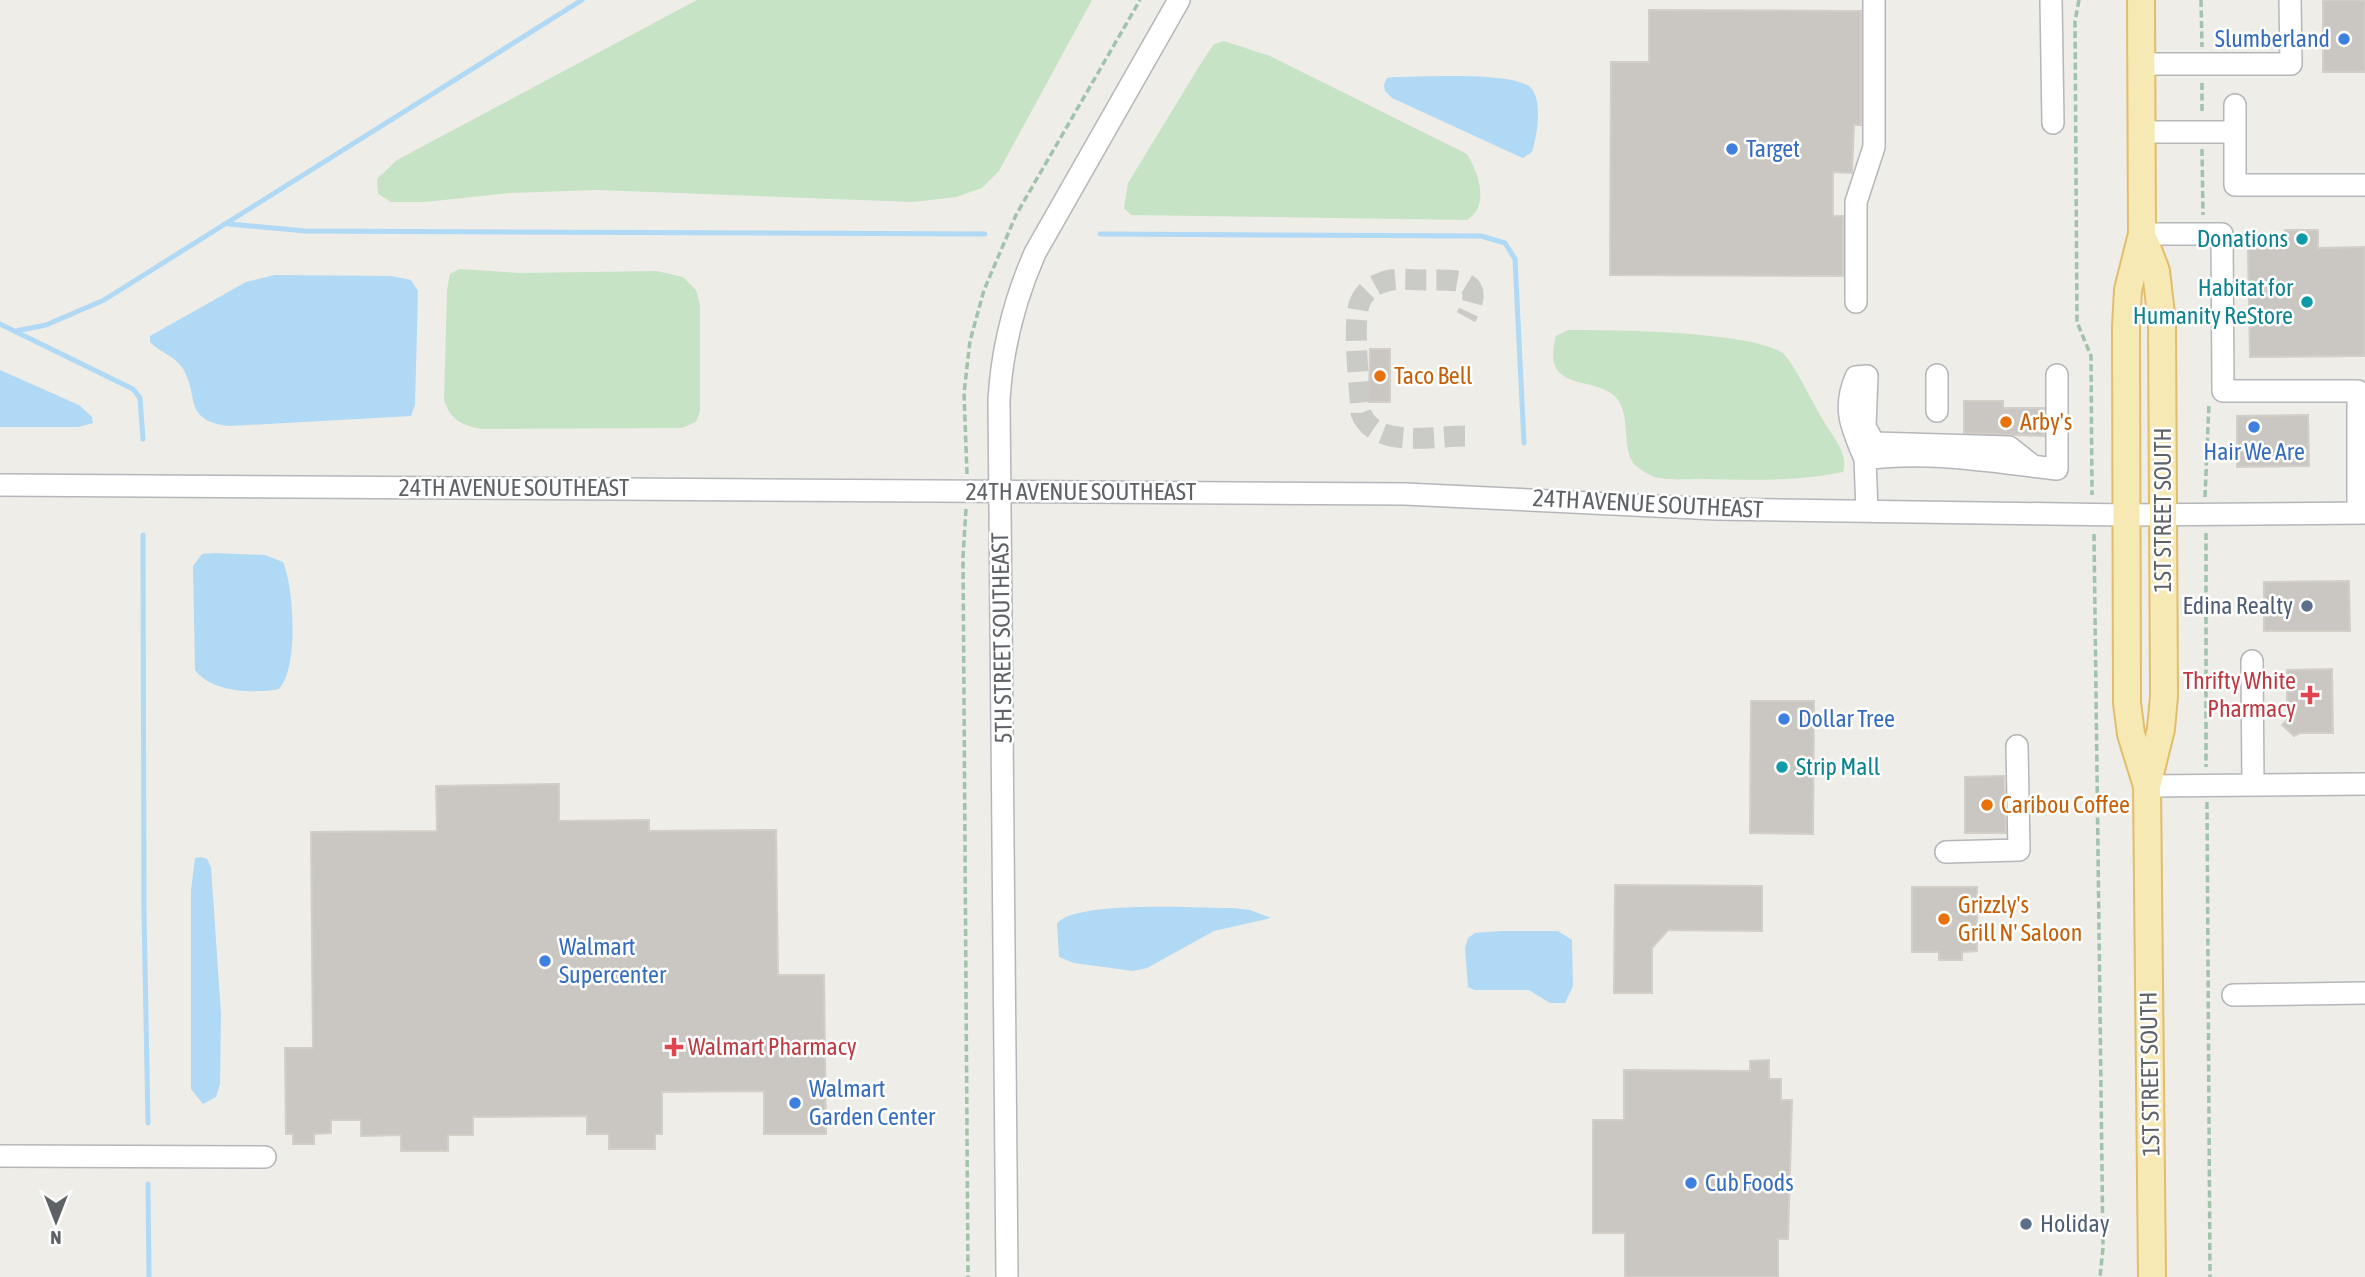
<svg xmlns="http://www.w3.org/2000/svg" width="2365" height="1277" viewBox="0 0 2365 1277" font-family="'Asap Condensed',sans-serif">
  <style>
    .green { fill: #c7e3c6 }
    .water { fill: #b0d9f5 }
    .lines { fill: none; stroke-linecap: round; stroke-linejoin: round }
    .stream { stroke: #b0d9f5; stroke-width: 5 }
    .building { fill: #cac7c3; stroke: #d3cec6; stroke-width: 2 }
    .minor-tunnel { stroke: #cacac6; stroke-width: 21; stroke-dasharray: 21 10; stroke-linecap: butt }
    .minor-casing { stroke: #b4b6ba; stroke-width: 24 }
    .major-casing { stroke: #e2bd6c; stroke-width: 30 }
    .path { stroke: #a0c3a9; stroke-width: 3.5; stroke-dasharray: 7 3.5; stroke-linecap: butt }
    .minor { stroke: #fff; stroke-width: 21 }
    .major { stroke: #f6e9b4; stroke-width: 26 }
    .shop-dot { fill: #3f7fe0; stroke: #fff; stroke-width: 2.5 }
    .culture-dot { fill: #0f9aa8; stroke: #fff; stroke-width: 2.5 }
    .food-dot { fill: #e8710a; stroke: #fff; stroke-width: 2.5 }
    .service-dot { fill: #5c6f8a; stroke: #fff; stroke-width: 2.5 }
    .health-dot { fill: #e0444e; stroke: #fff; stroke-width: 2.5 }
    .labels { text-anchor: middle; stroke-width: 5; stroke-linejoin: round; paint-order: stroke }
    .shop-label { font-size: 24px; fill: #366cbe; stroke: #fff; text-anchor: start }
    .culture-label { font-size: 24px; fill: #0d838f; stroke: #fff; text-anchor: end }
    .food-label { font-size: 24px; fill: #c56008; stroke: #fff; text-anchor: start }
    .street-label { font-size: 24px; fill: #5e6165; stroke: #fff }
    .service-label { font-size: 24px; fill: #4e5e75; stroke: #fff; text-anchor: end }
    .health-label { font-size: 24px; fill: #be3a42; stroke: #fff; text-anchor: end }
  </style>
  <rect width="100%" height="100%" fill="#eeede7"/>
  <path class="green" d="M697 0H1092L999 171 982 188 956 197 913 202 598 190 510 193 425 202H391L378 194 377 179 397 160Z
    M1224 41 1270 56 1467 154C1479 174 1490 205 1467 220L1131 215 1124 208 1128 183 1203 60 1214 44Z
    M459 269 521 273 657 271 683 277 696 290 700 305V411L696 422 682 428 482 429C462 425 451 421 444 400L447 290 450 274Z
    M1568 330C1613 330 1745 331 1781 352 1792 358 1814 406 1823 420 1832 436 1849 453 1843 472 1796 482 1747 480 1700 479 1685 479 1665 481 1652 476 1647 474 1638 468 1634 464 1620 445 1633 409 1612 394 1588 376 1541 391 1556 336Z"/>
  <path class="water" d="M1395 77C1420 77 1515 71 1531 88 1543 101 1537 136 1532 152L1523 158 1516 155 1392 98 1385 91 1384 84 1387 78Z
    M275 275 391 276 411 280 418 291 415 405 411 416 230 426C180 421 201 393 181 366 173 355 159 352 150 342V336L246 282Z
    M0 370 79 405 92 417 93 423 78 427H0Z
    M214 553 265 555 283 562C294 588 299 667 279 689 253 694 211 692 195 670L193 566 202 554Z
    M201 857 207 859 211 867 221 1014 220 1084 216 1097 203 1104 191 1089V890L195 858Z
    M1233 908 1250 910 1271 918 1214 931 1147 968 1133 971 1074 963 1059 957 1057 923C1079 900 1197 908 1233 908Z
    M1501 931H1558L1572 940 1573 986 1565 1003H1550L1529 990H1475L1468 987 1465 948 1468 938 1475 933Z"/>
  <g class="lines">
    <path class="stream" d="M229 224 305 231 985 234
      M1100 234 1481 236 1505 243 1515 259 1524 443
      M0 324 133 389 140 398 143 439
      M16 331 46 325 104 300 582 0
      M143 535 144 912 148 1123
      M148 1184 149 1277"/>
  </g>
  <path class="building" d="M2323 0H2365V72H2323Z
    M1649 10 1861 11V125H1854L1852 173 1833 172V216H1843V276L1610 275 1611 62H1649Z
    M2285 230H2318V248L2365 247V356L2250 357 2248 249 2285 248Z
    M1370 349H1390V402H1369Z
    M1964 401H2003V408H2044V436L1964 433Z
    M2308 415 2309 466 2237 467V416Z
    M2349 581 2350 631H2264V582Z
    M2332 669 2333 733H2300L2294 736 2282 725 2287 720V670Z
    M1751 701H1814L1813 834 1750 833Z
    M2004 776 2006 833H1965V777Z
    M559 784V821L649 820V831L776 830 778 975H824L826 1134H764V1091L662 1092V1134H655V1149H609V1134H587V1116L473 1117V1135H448V1151H401V1135L361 1136V1120H331V1133L314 1134V1144H293V1134H286L285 1048H313L311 832 437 831 436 786Z
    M1615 885 1762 886V931L1668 930 1652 948V993H1614Z
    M1912 887H1977V951L1962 952V960H1939V952H1912Z
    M1769 1060V1079H1781V1100H1792L1788 1239H1778V1277H1625V1233H1593V1120H1624V1070L1750 1071V1061Z"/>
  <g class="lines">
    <path class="minor-tunnel" d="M1465 436C1433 436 1375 449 1361 413 1360 390 1351 317 1361 300 1365 292 1372 286 1381 283 1394 277 1410 280 1424 280 1454 280 1488 276 1466 317"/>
    <g class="minor-casing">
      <path id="minor" d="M2051 0 2053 123
        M2142 64H2291L2290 0
        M2235 105V185H2365
        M2143 132H2235
        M2142 234H2222L2223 391H2358V513
        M1856 302V202L1874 147V0
        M1937 375V411
        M1865 459 1867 511
        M2033 466 2009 447 1874 443 1865 427 1867 376 1856 377C1842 409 1852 428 1865 459 1930 450 1992 462 2057 469V375
        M0 485 1405 494 1716 509 2126 515 2365 513
        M2252 661 2253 785
        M2147 786 2365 784
        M1946 852 2019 850 2017 746
        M2233 995 2365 993
        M0 1156 265 1157
        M1007 1277 999 400C1002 348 1014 301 1035 253L1179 0"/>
    </g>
    <g class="major-casing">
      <path id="major" d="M2141 0 2142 234 2128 290 2126 327 2127 703 2131 734 2147 786
        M2142 234 2156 271 2162 323 2164 696 2161 729 2147 786 2152 1277"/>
    </g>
    <path class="path" d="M2079 0 2075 21 2077 322 2091 356 2092 495
      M2201 0 2202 47
      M2202 83V113
      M2202 149 2203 215
      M967 474 964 393 970 341 984 290 1016 215 1140 0
      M2205 497 2209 404
      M966 509 963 557 968 1277
      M2206 533V767
      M2094 534 2103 1248 2100 1277
      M2207 802 2210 1277"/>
    <use href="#minor" class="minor"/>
    <use href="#major" class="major"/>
  </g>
  <g class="shop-dot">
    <circle cx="2344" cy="39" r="7"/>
    <circle cx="1732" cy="149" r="7"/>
    <circle cx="2254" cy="427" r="7"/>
    <circle cx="1784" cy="719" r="7"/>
    <circle cx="545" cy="961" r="7"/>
    <circle cx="795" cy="1103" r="7"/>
    <circle cx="1691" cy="1183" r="7"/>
  </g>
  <g class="culture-dot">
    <circle cx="2302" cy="239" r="7"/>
    <circle cx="2307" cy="302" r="7"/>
    <circle cx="1782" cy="767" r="7"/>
  </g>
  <g class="food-dot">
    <circle cx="1380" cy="376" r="7"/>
    <circle cx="2006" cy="422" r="7"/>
    <circle cx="1987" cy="805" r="7"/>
    <circle cx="1944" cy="919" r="7"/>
  </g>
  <g class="service-dot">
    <circle cx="2307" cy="606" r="7"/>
    <circle cx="2026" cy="1224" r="7"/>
  </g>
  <g class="health-dot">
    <path d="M2306.5 684.5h7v7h7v7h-7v7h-7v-7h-7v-7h7z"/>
    <path d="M670.5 1036.5h7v7h7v7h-7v7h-7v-7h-7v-7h7z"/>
  </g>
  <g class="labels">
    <g class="shop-label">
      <text x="2330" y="47" text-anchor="end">Slumberland</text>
      <text x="1746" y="157">Target</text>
      <text x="2254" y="460" text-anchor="middle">Hair We Are</text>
      <text x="1798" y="727">Dollar Tree</text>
      <text x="559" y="955">Walmart<tspan x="559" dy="28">Supercenter</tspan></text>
      <text x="809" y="1097">Walmart<tspan x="809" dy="28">Garden Center</tspan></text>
      <text x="1705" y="1191">Cub Foods</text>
    </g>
    <g class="culture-label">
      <text x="2288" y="247">Donations</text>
      <text x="2293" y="296">Habitat for<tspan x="2293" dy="28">Humanity ReStore</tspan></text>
      <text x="1796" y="775" text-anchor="start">Strip Mall</text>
    </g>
    <g class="food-label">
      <text x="1394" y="384">Taco Bell</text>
      <text x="2020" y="430">Arby's</text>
      <text x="2001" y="813">Caribou Coffee</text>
      <text x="1958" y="913">Grizzly's<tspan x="1958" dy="28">Grill N' Saloon</tspan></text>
    </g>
    <g class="street-label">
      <text x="514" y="496">24TH AVENUE SOUTHEAST</text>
      <text x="1081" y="500">24TH AVENUE SOUTHEAST</text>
      <text transform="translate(1648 504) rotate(3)" y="8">24TH AVENUE SOUTHEAST</text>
      <text transform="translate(2163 510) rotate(-90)" y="8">1ST STREET SOUTH</text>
      <text transform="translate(1002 638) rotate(-91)" y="8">5TH STREET SOUTHEAST</text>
      <text transform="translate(2150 1074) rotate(-91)" y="8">1ST STREET SOUTH</text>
    </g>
    <g class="service-label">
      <text x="2293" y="614">Edina Realty</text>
      <text x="2040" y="1232" text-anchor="start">Holiday</text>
    </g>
    <g class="health-label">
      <text x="2296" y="689">Thrifty White<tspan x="2296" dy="28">Pharmacy</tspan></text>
      <text x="688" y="1055" text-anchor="start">Walmart Pharmacy</text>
    </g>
  </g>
  <g transform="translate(56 1221) rotate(180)" stroke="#ffffff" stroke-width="5" paint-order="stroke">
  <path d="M0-5L12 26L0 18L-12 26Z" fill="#5e6165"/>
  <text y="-10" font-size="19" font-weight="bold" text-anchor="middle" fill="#5e6165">N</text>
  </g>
</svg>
